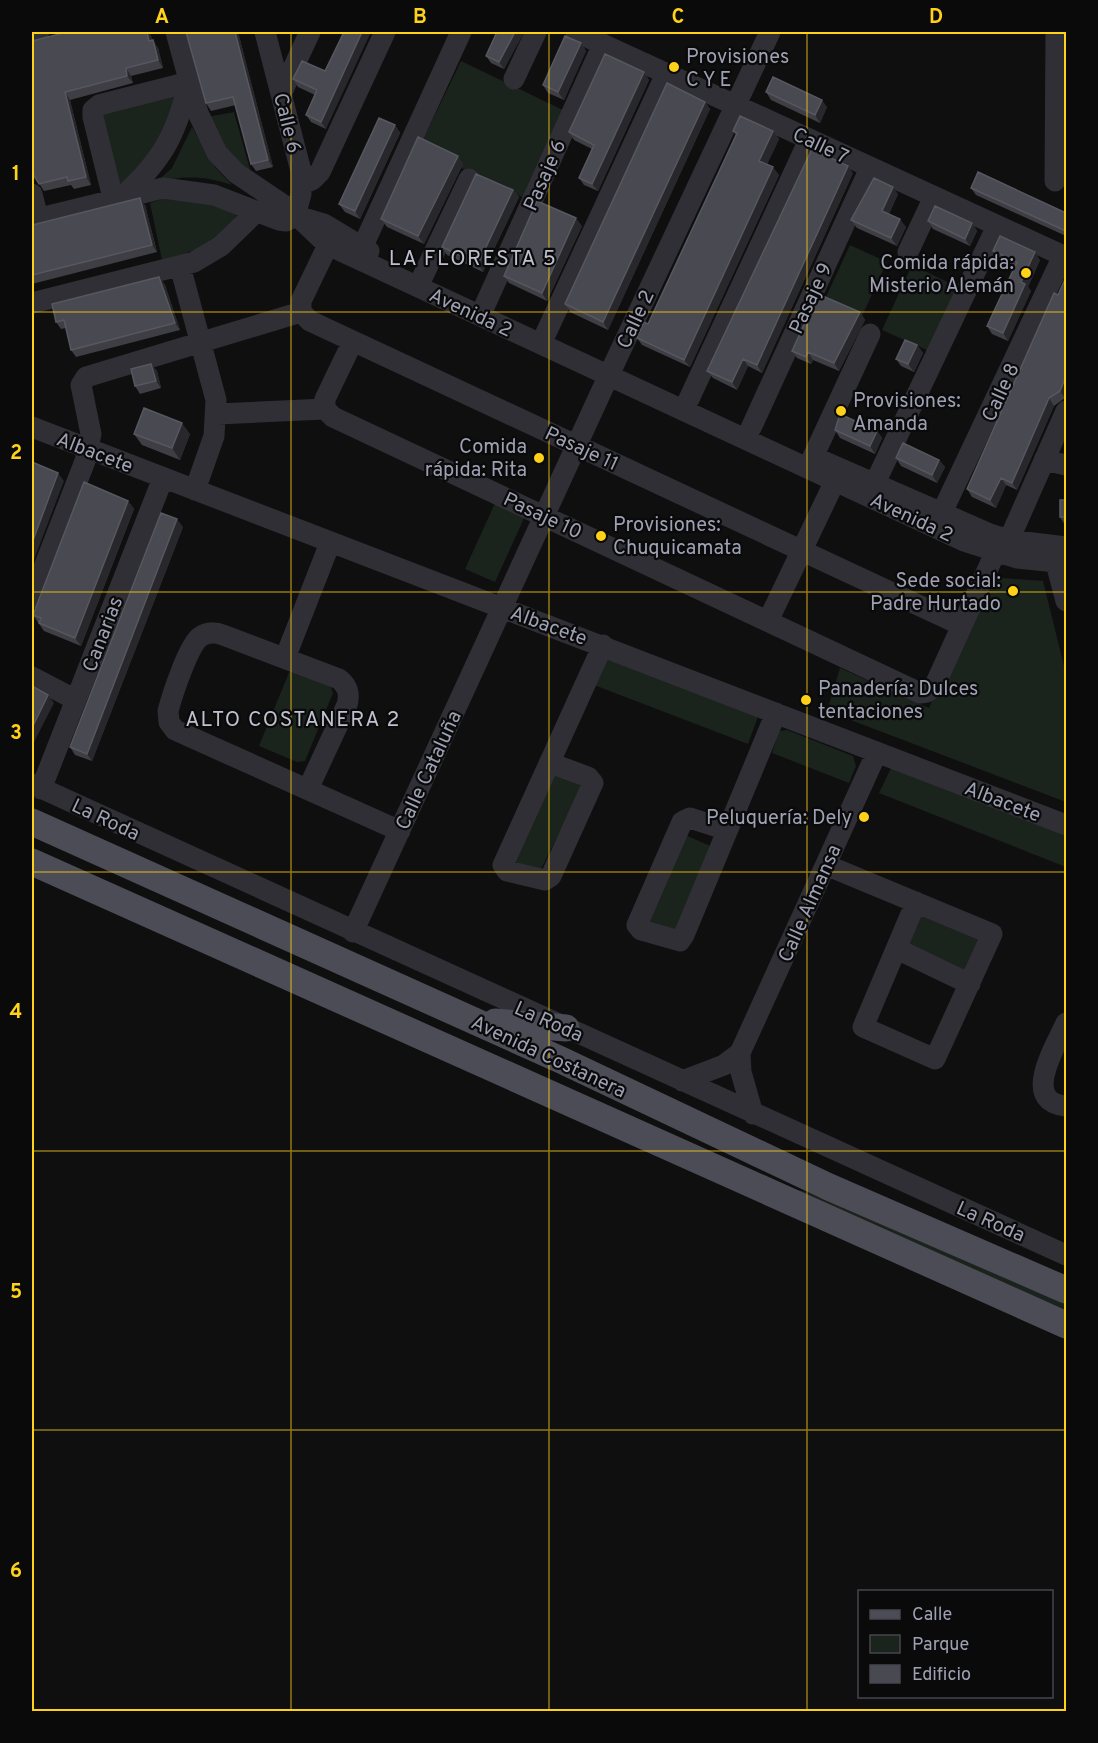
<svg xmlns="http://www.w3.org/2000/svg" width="1098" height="1743" viewBox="0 0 1098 1743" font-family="Overpass,sans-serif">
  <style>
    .green { fill: #1b231d }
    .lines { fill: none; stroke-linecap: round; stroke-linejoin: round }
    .minor { stroke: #2f2f35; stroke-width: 21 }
    .major { stroke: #4b4c55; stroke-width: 27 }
    .wall { fill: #3f3e45 }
    .shaded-wall { fill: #28272b }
    .building { fill: #494951; stroke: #575760; stroke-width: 1.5 }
    .grid { fill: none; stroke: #ffd118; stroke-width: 1.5; stroke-opacity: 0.55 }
    .poi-dot { fill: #ffd118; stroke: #0a0a0b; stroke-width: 2 }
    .labels { text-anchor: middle; stroke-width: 4.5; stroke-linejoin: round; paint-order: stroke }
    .poi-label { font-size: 20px; fill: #9ea1b3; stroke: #0a0a0b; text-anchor: start }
    .street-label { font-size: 20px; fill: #9ea1b3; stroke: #0a0a0b }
    .neighbourhood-label { font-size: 21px; letter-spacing: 1.5px; fill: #bfc1ce; stroke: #0a0a0b }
    .neatline { fill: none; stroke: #ffd118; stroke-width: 2 }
    .grid-label { font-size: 20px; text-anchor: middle; font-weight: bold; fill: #ffd118 }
  </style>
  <rect width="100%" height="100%" fill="#0f0f10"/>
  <path class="green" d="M461 61 567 112 526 199 419 148Z
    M175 92 166 134 123 183 118 185 100 112Z
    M234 112 251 173 236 164 207 117Z
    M192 127 215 167 232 185C205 176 183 175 155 183L172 168Z
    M171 196H195L237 214C226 244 191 252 162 260L150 203Z
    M850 245 887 262 862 316 825 299Z
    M912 265 958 287 929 351 882 330Z
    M496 501 526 514 495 582 465 569Z
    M980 570 1003 578 1043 581 1066 674V802L827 711 840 668 929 708 957 643Z
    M608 652 760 711 748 744 594 685Z
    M290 670 330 685 333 693 305 761 297 762 259 746Z
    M787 730 853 756 856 766 849 783 772 753 779 731Z
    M891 768 1066 836V867L879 793Z
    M554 769 584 783 539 873 511 860Z
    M680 833 713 847 676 933 644 920Z
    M922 910 984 936 964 982 901 951Z
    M777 1185 841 1200 1066 1301V1314Z"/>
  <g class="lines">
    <path class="minor" d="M176 32 198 113 217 153 236 173 291 210 328 245 964 541 1017 558 1066 563
      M265 32 301 171V194L295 216
      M576 32 1066 257
      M32 33 39 32
      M514 79 536 32
      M281 94 310 32
      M1055 181 1056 32
      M302 184 312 180 320 172 385 32
      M32 194 38 218
      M124 195C162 160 176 135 188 85
      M113 198 93 117V110L99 105 189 82
      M307 219 324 224 369 251
      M32 220 163 188 214 195 279 220 286 221 295 216
      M362 248 461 32
      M908 252 934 197
      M180 266 216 400 214 436 195 490
      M423 276 469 179
      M32 303 194 262 221 246 255 213
      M485 305 603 44
      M301 312 310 321 961 625
      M301 312V301L328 245
      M546 333 666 74
      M689 399 809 140
      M325 409 333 417 920 693 927 692 934 687 995 553
      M325 409V399L353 341
      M217 414 325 409
      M32 427 1066 825
      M751 428 870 168
      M813 457 870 334
      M814 457 990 534 1009 540 1066 547
      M1044 460 1066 465
      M875 483 997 226
      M937 523 1063 256
      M1009 540 1066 411
      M1056 563 1066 601
      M32 598 85 461 91 434 81 385 86 377 301 312
      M768 621 834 483
      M285 658 330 543
      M32 677 76 700
      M550 763 588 777 593 783 551 876 545 880 507 871 503 865 603 645
      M32 784 1066 1255
      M41 789 163 478
      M308 789 347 705C350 694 348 686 339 679L223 635C215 632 207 632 200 637 188 646 172 696 168 711L169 722 175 730 400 831
      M727 830 690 818 682 822 637 925 641 930 680 941 684 935 776 713
      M826 865 992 934 935 1059 863 1027 916 902
      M353 932 608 377 770 32
      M897 949 970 984
      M1066 1023C1056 1046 1020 1102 1066 1106
      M682 1081 724 1065 740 1053
      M753 1114 741 1072 740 1053 877 752"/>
    <path class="major" d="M32 822 561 1060 829 1187 1066 1290
      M32 862 1066 1325
      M495 1022 566 1028"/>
  </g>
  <path class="wall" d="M67 32H150L152 40 158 48 163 68 131 76 133 83 70 100 91 185 74 189 71 185 44 191 34 176Z
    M238 32 273 167 256 171 251 164 236 105 211 111 206 103Z
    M493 32H524L504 69 491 63 486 56 496 33Z
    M581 43 586 51 564 100 548 93 543 85Z
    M325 71 326 129 311 122 306 115 315 95 298 87 293 79Z
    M644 72 649 80 598 191 584 185 579 178 592 149 574 140 569 132Z
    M766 92 827 107 820 123 771 100Z
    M705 102 710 109 608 330 570 312 565 304Z
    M395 125 400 133 360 219 345 212 339 204Z
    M733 131H773L779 139 767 164 779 175 690 367 642 345 637 338 648 324 736 135Z
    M463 164 424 244 387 227 381 219Z
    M853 173 762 373 748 366 737 390 713 378 707 371Z
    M971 188 1066 213V236L976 195Z
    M513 190 519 197 483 272 447 255 442 247Z
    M898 194 889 214 906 227 897 246 857 228 851 220Z
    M145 205 157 252 32 284V225Z
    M928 221 972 223 977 231 970 246 933 229Z
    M582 226 547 301 509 283 504 276Z
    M993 251 1040 260 1028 287 1031 291 1008 341 992 334 987 326 1015 266 998 258Z
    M159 277 165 285 180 330 76 357 71 350 66 328 61 329 56 322Z
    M1054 293 1065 398 1054 406 1017 490 1006 485 996 508 972 497 967 489Z
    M860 312 865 320 839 371 813 360 811 364 797 358 792 351Z
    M917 345 923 353 914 372 901 366 896 359Z
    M151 364 157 371 161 388 140 394 135 386Z
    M835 430 877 431 882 438 875 454 840 438Z
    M134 434H190L180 460 142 445Z
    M896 458 939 460 945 467 937 483 901 466Z
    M1066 500V525H1065L1060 517Z
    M128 501 134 509 81 646 44 631 33 615Z
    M183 527 92 761 75 755 70 747Z"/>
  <path class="shaded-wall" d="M147 32H150L155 49 149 41Z
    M235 32H238L273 167 268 160Z
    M362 32H371L326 129 321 122Z
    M515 32H524L504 69 499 62Z
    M153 40 158 48 163 68 158 60Z
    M581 43 586 51 564 100 558 92Z
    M126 68 131 76 133 83 127 76Z
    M644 72 649 80 598 191 592 184Z
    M65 92 70 100 91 185 86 177Z
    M822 100 827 107 820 123 815 115Z
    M705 102 710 109 608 330 603 322Z
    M395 125 400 133 360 219 355 211Z
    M773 131 779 139 765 169 759 161Z
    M458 156 463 164 424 244 418 236Z
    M848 166 853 173 762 373 757 365Z
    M773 167 779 175 690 367 684 360Z
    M893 187 898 194 887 218 882 211Z
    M513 190 519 197 483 272 478 264Z
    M140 198 145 205 157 252 152 245Z
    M576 218 582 226 547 301 542 293Z
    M900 219 906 227 897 246 891 238Z
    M972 223 977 231 970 246 965 239Z
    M1035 252 1040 260 1028 287 1031 291 1008 341 1003 333 1021 282Z
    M159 277 165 285 180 330 175 323Z
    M860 312 865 320 839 371 834 363Z
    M917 345 923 353 914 372 908 364Z
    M808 352 813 360 811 364 806 357Z
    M743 359 748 366 737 390 732 382Z
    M151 364 157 371 161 388 156 381Z
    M1066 376V396L1065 398 1060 391Z
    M1049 398 1054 406 1017 490 1012 483Z
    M182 423 190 434 180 460 172 448Z
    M877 431 882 438 875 454 870 446Z
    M939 460 945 467 937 483 932 475Z
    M58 473 64 481 32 565V543Z
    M1001 478 1006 485 996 508 990 500Z
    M128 501 134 509 81 646 75 638Z
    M177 519 183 527 92 761 87 754Z
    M48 695 54 703 33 744 32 742V728Z"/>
  <path class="building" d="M67 32H147L149 41 153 40 158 60 126 68 127 76 65 92 86 177 68 181 67 177 39 184 34 176 32 167V41Z
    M186 32H235L268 160 251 164 233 97 206 103Z
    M344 32H362L321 122 306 115 317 90 293 79 302 61 325 71Z
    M497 32H515L499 62 486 56Z
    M565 36 581 43 558 92 543 85Z
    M605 54 644 72 592 184 579 178 594 145 569 132Z
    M773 77 822 100 815 115 766 92Z
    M667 83 705 102 603 322 565 304Z
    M740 116 773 131 759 161 773 167 684 360 637 338 644 322 648 324 737 133 733 131Z
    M379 118 395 125 355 211 339 204Z
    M418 137 458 156 418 236 381 219Z
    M812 149 848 166 757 365 743 359 732 382 707 371Z
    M978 172 1066 213V231L971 188Z
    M476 174 513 190 478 264 442 247Z
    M874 178 893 187 882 211 900 219 891 238 851 220Z
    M140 198 152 245 32 275V225Z
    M537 201 576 218 542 293 504 276Z
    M935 206 972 223 965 239 928 221Z
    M1000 236 1035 252 1021 282 1025 284 1003 333 987 326 1017 262 993 251Z
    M159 277 175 323 71 350 64 320 56 322 52 304Z
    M1066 277V376L1060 391 1049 398 1012 483 1001 478 990 500 967 489 1054 293 1058 295Z
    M818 294 860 312 834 363 808 352 806 357 792 351Z
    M905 340 917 345 908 364 896 359Z
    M151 364 156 381 135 386 131 369Z
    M144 408 182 423 172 448 134 434Z
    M840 414 877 431 870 446 835 430Z
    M903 443 939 460 932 475 896 458Z
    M32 462 58 473 32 543Z
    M84 482 128 501 75 638 39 623 41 618 33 615Z
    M1060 500H1066V517H1060Z
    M161 513 177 519 87 754 70 747Z
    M32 686 48 695 32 728Z"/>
  <path class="grid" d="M291 32V1712M549 32V1712M807 32V1712M32 312H1066M32 592H1066M32 872H1066M32 1151H1066M32 1430H1066"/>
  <g class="poi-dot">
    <circle cx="674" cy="67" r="6"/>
    <circle cx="1026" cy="273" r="6"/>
    <circle cx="841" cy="411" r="6"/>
    <circle cx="539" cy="458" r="6"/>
    <circle cx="601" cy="536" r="6"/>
    <circle cx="1013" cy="591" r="6"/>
    <circle cx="806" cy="700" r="6"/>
    <circle cx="864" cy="817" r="6"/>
  </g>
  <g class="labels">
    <g class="poi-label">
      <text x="686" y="63">Provisiones<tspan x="686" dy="23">C Y E</tspan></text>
      <text x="1014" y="269" text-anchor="end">Comida rápida:<tspan x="1014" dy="23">Misterio Alemán</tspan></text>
      <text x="853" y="407">Provisiones:<tspan x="853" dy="23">Amanda</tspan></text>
      <text x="527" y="453" text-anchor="end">Comida<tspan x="527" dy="23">rápida: Rita</tspan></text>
      <text x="613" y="531">Provisiones:<tspan x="613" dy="23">Chuquicamata</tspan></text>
      <text x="1001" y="587" text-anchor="end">Sede social:<tspan x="1001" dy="23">Padre Hurtado</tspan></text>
      <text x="818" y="695">Panadería: Dulces<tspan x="818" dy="23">tentaciones</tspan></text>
      <text x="852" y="824" text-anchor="end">Peluquería: Dely</text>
    </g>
    <g class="street-label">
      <text transform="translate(288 123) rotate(76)" y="7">Calle 6</text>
      <text transform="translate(821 145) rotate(25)" y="7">Calle 7</text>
      <text transform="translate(544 175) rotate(-66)" y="7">Pasaje 6</text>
      <text transform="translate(810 298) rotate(-65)" y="7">Pasaje 9</text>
      <text transform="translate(471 312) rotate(25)" y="7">Avenida 2</text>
      <text transform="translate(635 319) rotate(-65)" y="7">Calle 2</text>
      <text transform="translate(1000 392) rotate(-65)" y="7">Calle 8</text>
      <text transform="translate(582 448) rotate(25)" y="7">Pasaje 11</text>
      <text transform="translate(95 452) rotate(21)" y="7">Albacete</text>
      <text transform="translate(543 515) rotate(25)" y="7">Pasaje 10</text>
      <text transform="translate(912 517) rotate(25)" y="7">Avenida 2</text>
      <text transform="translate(549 625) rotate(20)" y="7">Albacete</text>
      <text transform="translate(102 634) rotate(-69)" y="7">Canarias</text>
      <text transform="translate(428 770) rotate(-65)" y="7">Calle Cataluña</text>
      <text transform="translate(1003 801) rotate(21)" y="7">Albacete</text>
      <text transform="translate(106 819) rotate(25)" y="7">La Roda</text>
      <text transform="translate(809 903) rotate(-66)" y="7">Calle Almansa</text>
      <text transform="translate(549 1021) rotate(24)" y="7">La Roda</text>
      <text transform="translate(549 1056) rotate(25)" y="7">Avenida Costanera</text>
      <text transform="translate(991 1221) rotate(24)" y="7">La Roda</text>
    </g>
    <g class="neighbourhood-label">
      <text x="473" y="265">LA FLORESTA 5</text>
      <text x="293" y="726">ALTO COSTANERA 2</text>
    </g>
  </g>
  <rect width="1098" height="1743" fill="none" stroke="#0a0a0b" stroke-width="66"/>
  <rect x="858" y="1590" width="195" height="108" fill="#0a0a0b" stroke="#45464e" stroke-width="1.5"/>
  <rect x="870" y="1610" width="30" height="9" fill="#4b4c55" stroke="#45464e" stroke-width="1.5"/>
  <text x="912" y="1620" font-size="18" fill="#9ea1b3">Calle</text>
  <rect x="870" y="1635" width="30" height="18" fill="#1b231d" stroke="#45464e" stroke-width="1.5"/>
  <text x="912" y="1650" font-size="18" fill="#9ea1b3">Parque</text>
  <rect x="870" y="1665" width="30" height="18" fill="#494951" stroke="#45464e" stroke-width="1.5"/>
  <text x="912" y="1680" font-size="18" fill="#9ea1b3">Edificio</text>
  <rect x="33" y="33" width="1032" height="1677" class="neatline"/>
  <g class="grid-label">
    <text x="162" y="23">A</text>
    <text x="420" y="23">B</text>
    <text x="678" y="23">C</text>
    <text x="936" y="23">D</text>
    <text x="16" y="180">1</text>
    <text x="16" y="459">2</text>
    <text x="16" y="739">3</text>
    <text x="16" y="1018">4</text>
    <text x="16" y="1298">5</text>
    <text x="16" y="1577">6</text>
  </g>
</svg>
